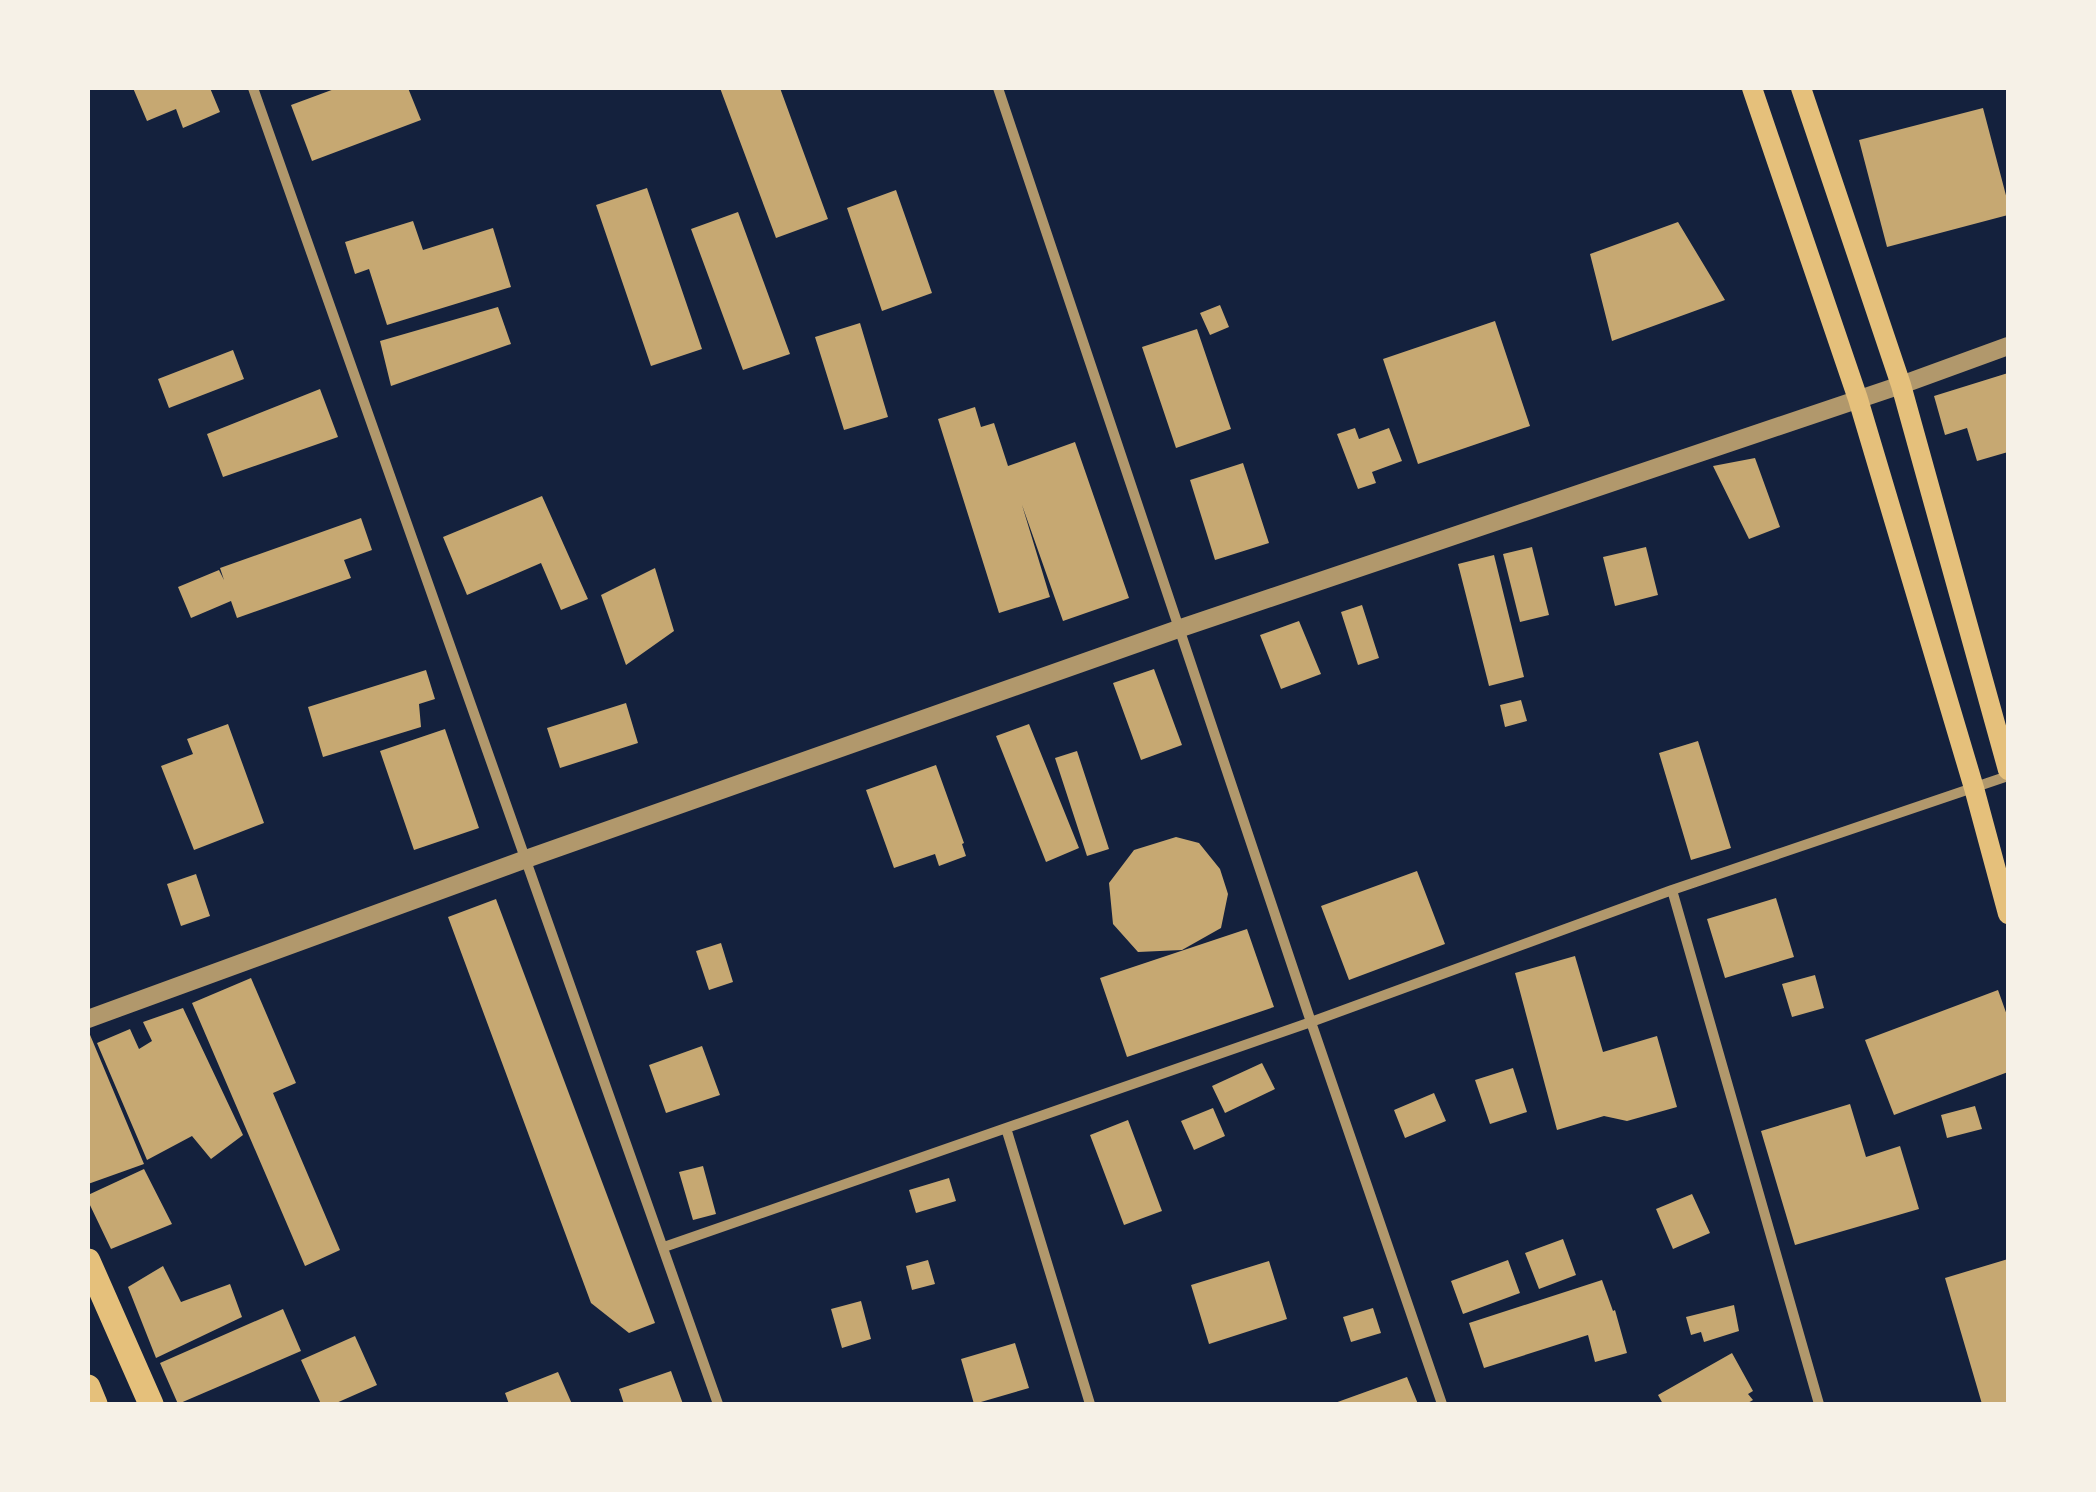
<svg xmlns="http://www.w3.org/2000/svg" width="2096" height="1492" viewBox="0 0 2096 1492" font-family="Poppins,sans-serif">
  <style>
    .building { fill: #c6a872 }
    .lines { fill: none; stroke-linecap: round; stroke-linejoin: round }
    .minor { stroke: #b1986c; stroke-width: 10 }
    .tertiary { stroke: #b1986c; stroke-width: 18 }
    .secondary { stroke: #e5c07b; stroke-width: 20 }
    .primary { stroke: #e5c07b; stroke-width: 25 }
  </style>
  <rect width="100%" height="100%" fill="#14213d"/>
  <path class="building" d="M133 88H210L220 112 183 128 176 109 147 121Z
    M337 88H408L421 120 312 161 291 105Z
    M720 88H780L828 219 776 238Z
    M1983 108 2008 203V215L1887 247 1859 140Z
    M647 188 702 349 651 366 596 205Z
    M896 190 932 293 882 311 847 208Z
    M738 212 790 354 743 370 691 229Z
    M413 221 423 250 493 228 511 287 387 325 369 269 355 274 345 242Z
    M1678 222 1725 300 1612 341 1590 254Z
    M1220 305 1229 327 1210 335 1200 313Z
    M498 307 511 344 391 386 380 341Z
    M1495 321 1530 426 1418 464 1383 359Z
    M860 323 888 417 844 430 815 337Z
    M1197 329 1231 429 1176 448 1142 347Z
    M233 350 244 379 169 408 158 379Z
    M2008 373V452L1977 461 1967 428 1945 435 1934 396Z
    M320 389 338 437 223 477 207 434Z
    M975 407 981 427 994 423 1008 466 1075 442 1129 598 1063 621 1022 505 1050 597 999 613 938 419Z
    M1355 428 1359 439 1389 428 1402 461 1372 472 1376 483 1358 489 1337 434Z
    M1755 458 1780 527 1749 539 1713 466Z
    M1243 463 1269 543 1215 560 1190 480Z
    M542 496 588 599 561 610 541 563 467 595 443 537Z
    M361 518 372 550 344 560 351 578 237 618 231 601 191 618 178 587 219 570 224 580 220 568Z
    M1532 547 1549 615 1520 622 1503 554Z
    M1646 547 1658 595 1615 606 1603 557Z
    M1494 555 1524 677 1489 686 1458 564Z
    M655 568 674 631 626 665 601 595Z
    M1362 605 1379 658 1358 665 1341 612Z
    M1299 621 1321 674 1281 689 1260 635Z
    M1154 669 1182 745 1141 760 1113 683Z
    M426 670 435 699 419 704 421 727 323 757 308 707Z
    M1521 700 1527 721 1505 727 1500 705Z
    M626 703 638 743 560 768 547 728Z
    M228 724 264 823 194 850 161 766 193 754 187 739Z
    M1029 724 1079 848 1046 862 996 736Z
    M445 729 479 828 414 850 380 751Z
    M1698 741 1731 848 1691 860 1659 753Z
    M1077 751 1109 849 1087 856 1055 758Z
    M936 765 964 843 962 844 966 856 939 866 935 854 894 868 866 790Z
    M1176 837 1199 843 1220 869 1228 894 1221 928 1182 950 1138 952 1113 924 1109 883 1134 850Z
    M1417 871 1445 944 1349 980 1321 906Z
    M196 874 210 916 181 926 167 884Z
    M1776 898 1794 957 1725 978 1707 919Z
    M496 899 655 1323 629 1333 591 1303 448 917Z
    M1247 929 1274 1007 1127 1057 1100 978Z
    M721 943 733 982 709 990 696 951Z
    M1575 956 1603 1052 1657 1036 1677 1107 1627 1121 1604 1116 1557 1130 1515 973Z
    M1815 975 1824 1008 1792 1017 1782 984Z
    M251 978 296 1083 273 1093 340 1250 305 1266 192 1003Z
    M1998 990 2008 1018V1072L1894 1115 1865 1040Z
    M183 1008 243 1135 211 1159 192 1136 147 1160 97 1043 130 1029 139 1049 152 1041 143 1022Z
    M88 1030 144 1164 88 1184Z
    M702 1046 720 1095 666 1113 649 1065Z
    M1262 1063 1275 1089 1225 1113 1212 1086Z
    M1513 1068 1527 1112 1490 1124 1475 1080Z
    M1434 1093 1446 1121 1405 1138 1394 1110Z
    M1850 1104 1866 1157 1900 1146 1919 1209 1795 1245 1761 1131Z
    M1975 1106 1982 1129 1947 1138 1941 1115Z
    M1213 1108 1225 1136 1194 1150 1181 1121Z
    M1128 1120 1162 1211 1124 1225 1090 1135Z
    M703 1166 716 1214 693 1220 679 1172Z
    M144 1169 172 1224 111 1249 88 1201V1195Z
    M949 1178 956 1201 916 1213 909 1190Z
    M1692 1194 1710 1233 1673 1249 1656 1209Z
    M1563 1239 1576 1275 1539 1289 1525 1253Z
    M2008 1259V1404H1982L1945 1278Z
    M928 1260 935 1284 912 1290 906 1266Z
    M1508 1260 1520 1293 1463 1314 1451 1281Z
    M1269 1261 1287 1319 1209 1344 1191 1285Z
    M163 1266 181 1302 230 1284 242 1317 156 1358 128 1287Z
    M1602 1280 1613 1311 1615 1310 1627 1353 1595 1362 1588 1335 1484 1368 1469 1323Z
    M861 1301 871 1339 842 1348 831 1309Z
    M1734 1305 1739 1331 1704 1342 1701 1332 1691 1335 1686 1317Z
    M1373 1308 1381 1333 1351 1342 1343 1317Z
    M283 1309 301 1351 178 1404 160 1363Z
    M355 1336 377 1385 334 1404H321L301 1360Z
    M1015 1343 1029 1388 974 1404 961 1359Z
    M1732 1353 1753 1391 1748 1394 1753 1400 1746 1404H1663L1658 1395Z
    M671 1371 683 1404H624L619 1389Z
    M558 1372 572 1404H509L505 1393Z
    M1407 1377 1418 1404H1332Z"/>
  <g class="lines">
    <path class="minor" d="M253 88 718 1404
      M998 88 1311 1022 1442 1404
      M1672 890 1819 1404
      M1006 1128 1090 1404
      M664 1247 1311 1022 1672 890 2008 776"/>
    <path class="tertiary" d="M88 1019 526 859 1181 628 1901 385 2008 346"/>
    <path class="secondary" d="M1752 88 1858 399 1974 788 2008 914
      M1801 88 1901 385 2008 770"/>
    <path class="primary" d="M88 1261 151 1404
      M88 1387 95 1404"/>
  </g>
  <rect width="2096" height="1492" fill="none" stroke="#f6f1e7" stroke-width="180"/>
</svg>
